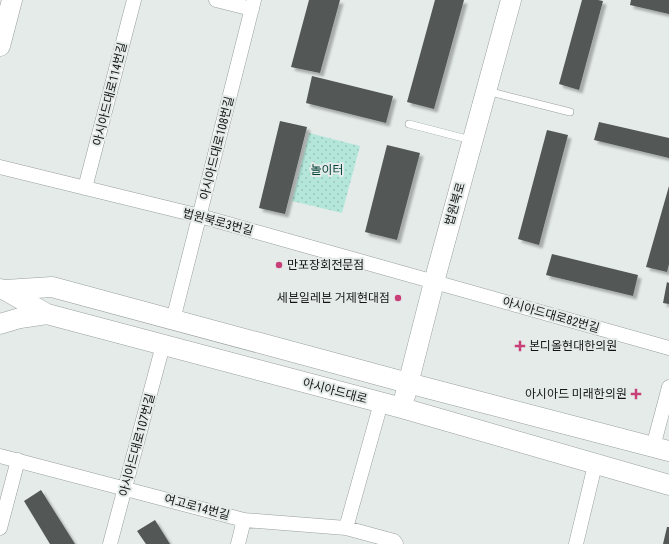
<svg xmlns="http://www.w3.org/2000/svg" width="669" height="544" viewBox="0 0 669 544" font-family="'Roboto Condensed','Noto Sans KR',sans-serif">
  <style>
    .grass { fill: url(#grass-dots) }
    .building { fill: #525856; filter: url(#shadow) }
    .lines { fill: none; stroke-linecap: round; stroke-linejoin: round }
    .service-casing { stroke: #989f9d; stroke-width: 8 }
    .minor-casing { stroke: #989f9d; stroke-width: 15 }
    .secondary-casing { stroke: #989f9d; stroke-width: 21 }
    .service { stroke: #fff; stroke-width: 7 }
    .minor { stroke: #fff; stroke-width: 14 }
    .secondary { stroke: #fff; stroke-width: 20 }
    .poi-dot { fill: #c94079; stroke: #e4ebe9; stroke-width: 1.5 }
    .labels { text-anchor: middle; stroke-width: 4; stroke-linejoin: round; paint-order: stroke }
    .street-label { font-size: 12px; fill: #141616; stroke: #e4ebe9 }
    .park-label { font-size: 12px; fill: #004036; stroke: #e4ebe9 }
    .poi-label { font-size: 12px; fill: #141616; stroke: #e4ebe9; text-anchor: start }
  </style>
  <defs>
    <pattern id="grass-dots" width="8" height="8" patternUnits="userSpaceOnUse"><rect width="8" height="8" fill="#b4e7da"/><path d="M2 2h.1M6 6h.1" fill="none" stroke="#9ac5ba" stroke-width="1.8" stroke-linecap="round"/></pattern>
    <filter id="shadow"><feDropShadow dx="3.5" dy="3.5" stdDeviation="1" flood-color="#0004"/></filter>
  </defs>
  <rect width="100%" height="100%" fill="#e4ebe9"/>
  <path class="grass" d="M309 133 360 146 342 213 292 201Z"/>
  <path class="building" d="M309 0H340L320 73 291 67Z
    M435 0H464L434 109 407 102Z
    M582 0H598L603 1 579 90 559 84Z
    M631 0H669V14L630 5Z
    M312 76 393 96 386 123 306 103Z
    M280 121 307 127 285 214 259 208Z
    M599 122 669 138V158L594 140Z
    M547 130 568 135 539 245 518 239Z
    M387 145 420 153 397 240 365 232Z
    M669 186V264L667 272 646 267Z
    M552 254 638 275 633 296 546 275Z
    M667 282 669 283V304L663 303Z
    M41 490 75 544H50L24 501Z
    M155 520 170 544H146L137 531Z
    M667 527H669V544H663Z"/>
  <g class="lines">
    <g class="service-casing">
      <path id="service" d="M487 91 570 112
        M409 124 471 140"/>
    </g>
    <g class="minor-casing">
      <path id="minor" d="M216 0 252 9
        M0 167 200 216 669 348
        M85 188 134 0
        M173 320 254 0
        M653 447 669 387
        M0 456 244 520 346 528 394 541 396 544
        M0 528 18 460
        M346 528 381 403
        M110 544 163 345
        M238 544 244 520
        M576 544 595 465"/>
    </g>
    <g class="secondary-casing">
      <path id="secondary" d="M0 46 12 0
        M0 289 5 290 47 314 402 408 669 485
        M5 290 52 287 408 383 669 451
        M0 324 20 318 47 314
        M405 396 434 282 511 0"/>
    </g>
    <use href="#service" class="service"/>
    <use href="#minor" class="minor"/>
    <use href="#secondary" class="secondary"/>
  </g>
  <g class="poi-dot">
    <circle cx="279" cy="265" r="4"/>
    <circle cx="398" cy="298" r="4"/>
    <path d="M518 340h4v4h4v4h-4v4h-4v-4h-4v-4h4z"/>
    <path d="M634 388h4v4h4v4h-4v4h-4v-4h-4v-4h4z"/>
  </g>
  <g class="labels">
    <g class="street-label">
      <text transform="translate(110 94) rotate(-76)" y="4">아시아드대로114번길</text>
      <text transform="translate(217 148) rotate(-76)" y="4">아시아드대로108번길</text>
      <text transform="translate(455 204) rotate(-74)" y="4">법원북로</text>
      <text transform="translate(218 222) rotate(15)" y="4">법원북로3번길</text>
      <text transform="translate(551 315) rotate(16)" y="4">아시아드대로82번길</text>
      <text transform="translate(335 391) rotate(15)" y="4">아시아드대로</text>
      <text transform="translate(137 445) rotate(-75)" y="4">아시아드대로107번길</text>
      <text transform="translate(197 507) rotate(15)" y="4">여고로14번길</text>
    </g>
    <g class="park-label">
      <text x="327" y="174">놀이터</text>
    </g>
    <g class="poi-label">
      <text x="287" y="269">만포장회전문점</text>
      <text x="390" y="302" text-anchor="end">세븐일레븐 거제현대점</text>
      <text x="529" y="350">본디올현대한의원</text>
      <text x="627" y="398" text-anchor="end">아시아드 미래한의원</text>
    </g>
  </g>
</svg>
